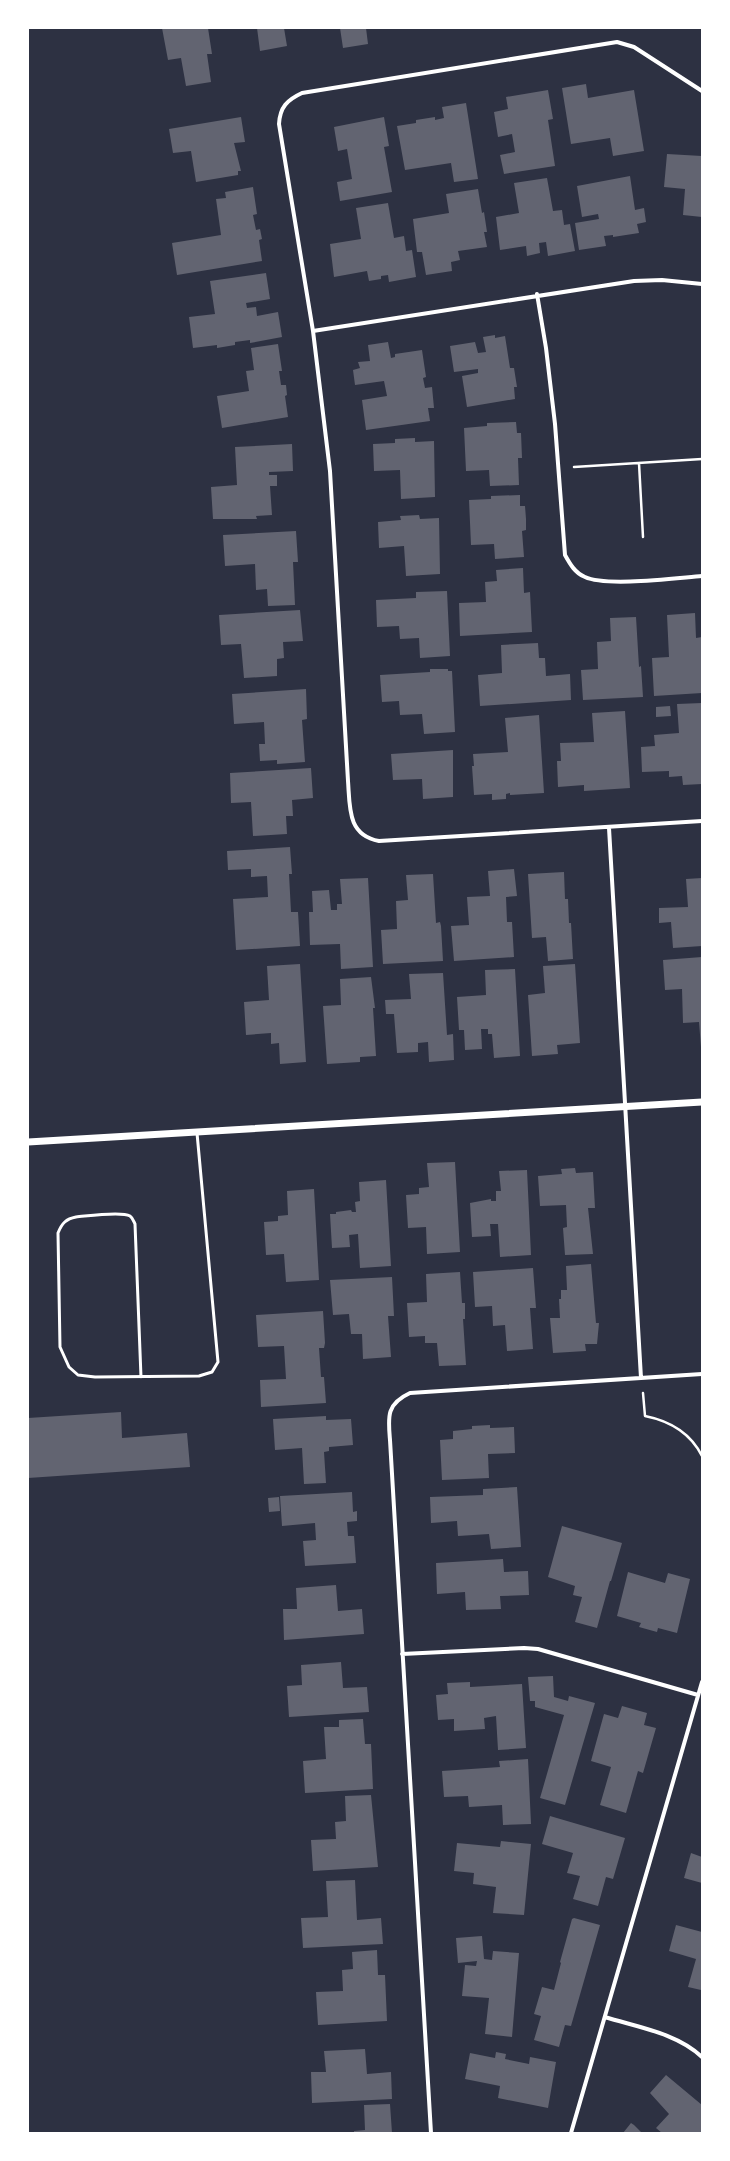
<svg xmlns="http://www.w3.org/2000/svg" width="730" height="2161" viewBox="0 0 730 2161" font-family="'Varela Round',sans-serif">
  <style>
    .building { fill: #626471 }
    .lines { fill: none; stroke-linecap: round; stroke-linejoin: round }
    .path { stroke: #fff; stroke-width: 2.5 }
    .service { stroke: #fff; stroke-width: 3 }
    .minor { stroke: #fff; stroke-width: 4 }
    .tertiary { stroke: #fff; stroke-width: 7 }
  </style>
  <rect width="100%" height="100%" fill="#2d3142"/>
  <path class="building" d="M162 28H208L212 54H207L211 82 186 86 181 58 168 60Z
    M257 28H284L287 46 260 51Z
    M340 28H366L368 44 343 48Z
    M586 84 588 98 634 90 644 151 613 156 610 138 571 144 562 88Z
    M548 90 553 119 548 120 555 166 504 174 500 155 515 152 512 134 498 137 494 112 508 109 506 97Z
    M466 103 478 179 454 182 451 163 405 170 397 126 416 123V120L435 117V120L444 118 442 107Z
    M241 117 245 142 234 143 241 171H238V175L196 182 191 151 173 153 169 129Z
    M384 117 389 146 384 147 392 192 340 201 337 182 352 179 347 149 338 151 334 127Z
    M667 154 702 156V217L683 215 685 189 664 187Z
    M630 176 635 210 644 208 646 222 637 224 639 233 613 237V235L604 236 606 246 579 250 575 223 599 219 598 214 582 217 577 186Z
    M547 178 553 211 562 210 564 225 570 224 575 251 548 256 546 242 539 243 540 253 527 256 526 246 500 250 496 217 519 213 514 183Z
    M253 187 257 214 253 215 256 230 260 229 262 239 259 240 262 261 177 275 172 243 221 235 216 199 226 198 225 192Z
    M478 189 482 213 484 212 487 232H484L487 247 458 251 460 260 451 262 452 271 426 275 422 252H417L413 219 449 213 446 194Z
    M388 203 394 238 404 236 406 251 412 250 416 277 389 282 388 275 381 276V279L369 281 367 271 334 277 330 244 361 239 356 208Z
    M266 273 270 299 246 303 247 308 256 307 257 316 278 312 282 337 250 343V340L235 342V345L217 348V345L193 348 189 317 215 314 210 281Z
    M495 335V338L505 336 510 368H514L517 387H514L515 399 467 407 462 376 478 373V369L454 372 450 346 475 342 478 353 486 352 483 337Z
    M388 342 391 358 395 357V354L422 350 426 377 423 378 425 388 432 387 434 408H428L430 421 366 430 362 400 387 396 384 381 355 385 353 370 360 368 358 362 370 361 368 345Z
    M278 344 282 371H279L281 385H286L287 395 285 396 288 417 222 428 217 396 249 391 246 371 254 370 251 348Z
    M516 422 517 433H521L522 458H518L519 485 490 486 489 470 466 471 464 428 487 426V423Z
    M415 438V442L434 441 435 497 401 499 400 470 374 471 373 444 395 443V439Z
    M292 444 293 471 269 472V475H277V486H270L272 515 256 516 257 519H213L211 487 237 485 235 447Z
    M520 495V506H525L526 519V530L522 531 524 557 495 559 494 544 471 545 469 500 491 499V496Z
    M419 515 420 519 439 518 440 574 406 576 404 546 379 548 378 522 401 520 400 516Z
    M296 531 298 562H293L295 605 268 606 267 589 256 590 255 564 225 566 223 535Z
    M523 568 524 593 530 592 532 632 460 636 459 603 486 602 485 582 497 581 496 570Z
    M447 591 450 656 420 658 419 638 400 639 399 626 377 627 376 600 416 598V592Z
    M300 610 303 641 283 642 284 658 277 659V676L244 678 241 644 221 645 219 615Z
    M695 613 696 638 702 637V693L654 696 652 658 669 657 667 615Z
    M636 617 639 667 641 666 643 697 583 700 581 670 598 669 597 642 611 641 610 618Z
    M538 643 539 658H545L546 676 570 674 571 700 480 706 478 675 502 673 501 645Z
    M430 669H448V671H452L455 732 424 734 422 714 400 715 399 701 382 702 380 675 430 672Z
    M306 689 307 719 302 720 305 762 277 764V760L260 761 259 744H265L264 722 234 724 232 694Z
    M702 703V784L683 785 682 776 669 777V771L642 772 641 747 655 746 654 735 679 733 677 704Z
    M670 706 671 716 656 717V707Z
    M625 711 630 788 584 791V785L558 787 557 761H561L560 743 594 742 592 713Z
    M539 715 544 793 510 795V793L506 794V799L492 800V794L474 795 472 766H474L473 754 508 752 505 718Z
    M453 750V797L423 799 422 779 393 780 391 754Z
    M311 768 313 798 292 800 293 816H286L287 834 253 836 251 802 231 803 230 773Z
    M290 847 292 874H289L291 912H298L300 946 236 950 233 899 268 897 267 876 251 877V869L228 870 227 851Z
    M514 869 517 896 506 897 507 922H512L514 957 454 961 451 926 469 925 467 897 490 896 488 871Z
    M564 872 565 899H568L569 923H571L573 959 548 961 546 937 532 938 528 874Z
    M433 874 436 923 440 922 441 926 443 961 383 964 381 930 397 929 396 901 408 900 406 875Z
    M368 878 373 967 341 969 340 944 310 945 309 912H313L312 891 329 890 331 910H337V904H342L340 879Z
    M702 878V946L673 948 671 922 659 923V908L688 907 686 879Z
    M702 957V1047H701L699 1022 683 1023 682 989 665 990 663 960Z
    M300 964 306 1062 280 1064 279 1043 271 1044V1033L246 1035 244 1002 269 1000 267 966Z
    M575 964 580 1043 557 1045 558 1054 532 1056 528 995 545 993 543 966Z
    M515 969 520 1056 494 1058 492 1034H488V1029H481L482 1049 465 1050 464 1030H459L457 997 486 995 485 970Z
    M443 973 447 1035 453 1034 454 1060 429 1062 428 1042 418 1043V1052L397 1053 394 1014H386L385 1000 411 999 409 974Z
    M371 977 375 1008H373L376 1056 360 1057V1062L327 1064 323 1006 341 1005 340 979Z
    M455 1162 460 1252 427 1254 426 1227 408 1228 406 1195 419 1194V1188L429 1187 427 1163Z
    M575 1168 576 1173 593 1172 595 1208H588L593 1254 565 1255 563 1228 567 1227 566 1205 540 1206 538 1176 562 1174 561 1169Z
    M527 1170 531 1255 500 1257 498 1224H490L491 1236 472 1237 470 1203 491 1199V1201H496V1191H501L499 1171Z
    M386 1180 391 1266 360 1268 358 1234 349 1235 350 1247 332 1248 330 1214H336V1212L351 1210 352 1212H356L355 1202 360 1201 359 1182Z
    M314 1189 319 1280 286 1282 284 1254 266 1255 264 1222 278 1221V1216L288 1215 287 1191Z
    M591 1264 596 1323H599L597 1344H585L586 1351 553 1353 550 1318H560L559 1299H561V1290H567L566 1266Z
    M533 1268 536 1308H530L533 1349 507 1351 505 1325 493 1326 492 1306 475 1307 473 1272Z
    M460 1272 462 1303H465V1319H463L466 1365 439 1366 437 1343H425V1336L409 1337 407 1303 427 1302 426 1274Z
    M392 1277 394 1316H388L391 1357 363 1359 362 1334H351L349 1314 333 1315 330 1280Z
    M323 1311 325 1343 324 1348H319L321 1377H324L326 1403 261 1407 260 1380 286 1379 284 1346 258 1347 256 1315Z
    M121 1412 122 1438 187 1433 190 1467 28 1478V1418Z
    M326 1416V1420L351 1419 353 1445 329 1447V1451L324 1452 326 1483 304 1484 302 1448 275 1450 273 1419Z
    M490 1425V1428L514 1427 515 1453 488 1454 489 1478 442 1480 440 1440 453 1439V1431L472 1429V1426Z
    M517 1487 521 1547 491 1549 489 1534 458 1536 457 1521 431 1523 430 1497 483 1495V1489Z
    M352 1492 353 1512 357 1511V1521L347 1522 348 1536H354L356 1563 305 1566 303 1541 316 1540 315 1523 282 1526 280 1496Z
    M279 1497 280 1511 269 1512 268 1498Z
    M562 1526 622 1543 611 1581H610L597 1628 575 1622 582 1597 573 1595 575 1586 548 1577Z
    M503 1559 504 1572 528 1571 529 1595 500 1596 501 1609 466 1610 465 1592 437 1594 436 1563Z
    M628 1572 665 1583 668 1573 690 1579 677 1633 658 1628 657 1632 639 1627 641 1623 617 1616Z
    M336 1585 338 1611 362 1609 364 1634 284 1640 283 1609H297L296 1588Z
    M341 1662 343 1688 367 1687 369 1712 289 1717 287 1686 302 1685 301 1665Z
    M553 1676 554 1697 568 1701 569 1696 595 1703 565 1805 540 1798 564 1715 535 1707V1701H530L528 1677Z
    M470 1682V1687L522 1684 526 1748 498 1750 496 1716 484 1718 485 1729 454 1731V1719L438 1720 436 1695 448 1694 447 1683Z
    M622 1706 647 1713 644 1725 656 1728 643 1773 638 1771 626 1813 600 1805 611 1767 591 1761 604 1714 618 1718Z
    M363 1719 365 1744H371L373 1789 305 1793 303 1761 326 1759 324 1727H339V1720Z
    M528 1759 531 1824 503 1825 502 1805 469 1807 468 1796 444 1797 442 1771 500 1767 499 1761Z
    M371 1795 378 1867 313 1871 311 1840 336 1839 335 1822 346 1821 345 1796Z
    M550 1816 625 1838 613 1879 606 1877 598 1906 573 1899 580 1876 567 1873 573 1853 542 1844Z
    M501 1841 531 1844 524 1915 493 1913 496 1887 473 1884 474 1873 454 1871 457 1843 500 1847Z
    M691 1853 702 1857V1883L684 1878Z
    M355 1880 357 1920 381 1918 383 1944 303 1948 301 1918 328 1917 326 1881Z
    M574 1918 600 1925 571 2026 565 2025 559 2047 534 2040 541 2016 534 2014 542 1987 554 1990 561 1963 560 1962 572 1919Z
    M676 1925 702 1932 701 1990 688 1987 696 1959 669 1951Z
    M482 1936 484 1959 492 1960 493 1951 519 1953 512 2037 485 2034 489 1998 462 1996 465 1965 476 1966 477 1961 458 1963 456 1938Z
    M377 1950 378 1975H385L387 2021 318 2025 316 1992 343 1991 342 1970 353 1969 352 1952Z
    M365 2049 367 2074 391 2072 392 2099 312 2103 311 2072H326L324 2051Z
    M496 2052 506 2054 505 2059 529 2064 530 2057 556 2062 548 2108 498 2098 500 2086 465 2079 470 2053 495 2058Z
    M666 2075 702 2105V2133H662L656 2128 669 2114 650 2093Z
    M390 2104 392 2133H354V2131L365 2130 364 2105Z
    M631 2123 634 2125 642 2133H623Z"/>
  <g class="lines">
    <path class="path" d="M639 463 643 537
      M574 467 702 459
      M643 1393 645 1416C670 1421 691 1434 702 1456"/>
    <path class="service" d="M141 1377 135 1224C134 1222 133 1218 130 1216 121 1211 88 1216 76 1217 66 1219 62 1223 58 1233L60 1347 69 1367 78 1375 95 1377 199 1376 212 1372 218 1362 197 1133"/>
    <path class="minor" d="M702 91 634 47 617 42 302 93C287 100 280 107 279 124L313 331 330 471 348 781C350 807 347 835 379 841L702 821
      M537 294 546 348 555 424 565 555C570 564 575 573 585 577 606 587 676 578 702 576
      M313 331 634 281 662 280 702 284
      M609 828 641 1378
      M402 1654 524 1648 538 1649 698 1695
      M605 2017C637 2027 677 2033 702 2057
      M431 2133 390 1440C388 1417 386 1404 410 1393L702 1374
      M571 2133 702 1682"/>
    <path class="tertiary" d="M28 1142 702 1102"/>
  </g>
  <rect width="730" height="2161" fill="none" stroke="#ffffff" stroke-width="58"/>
</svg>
